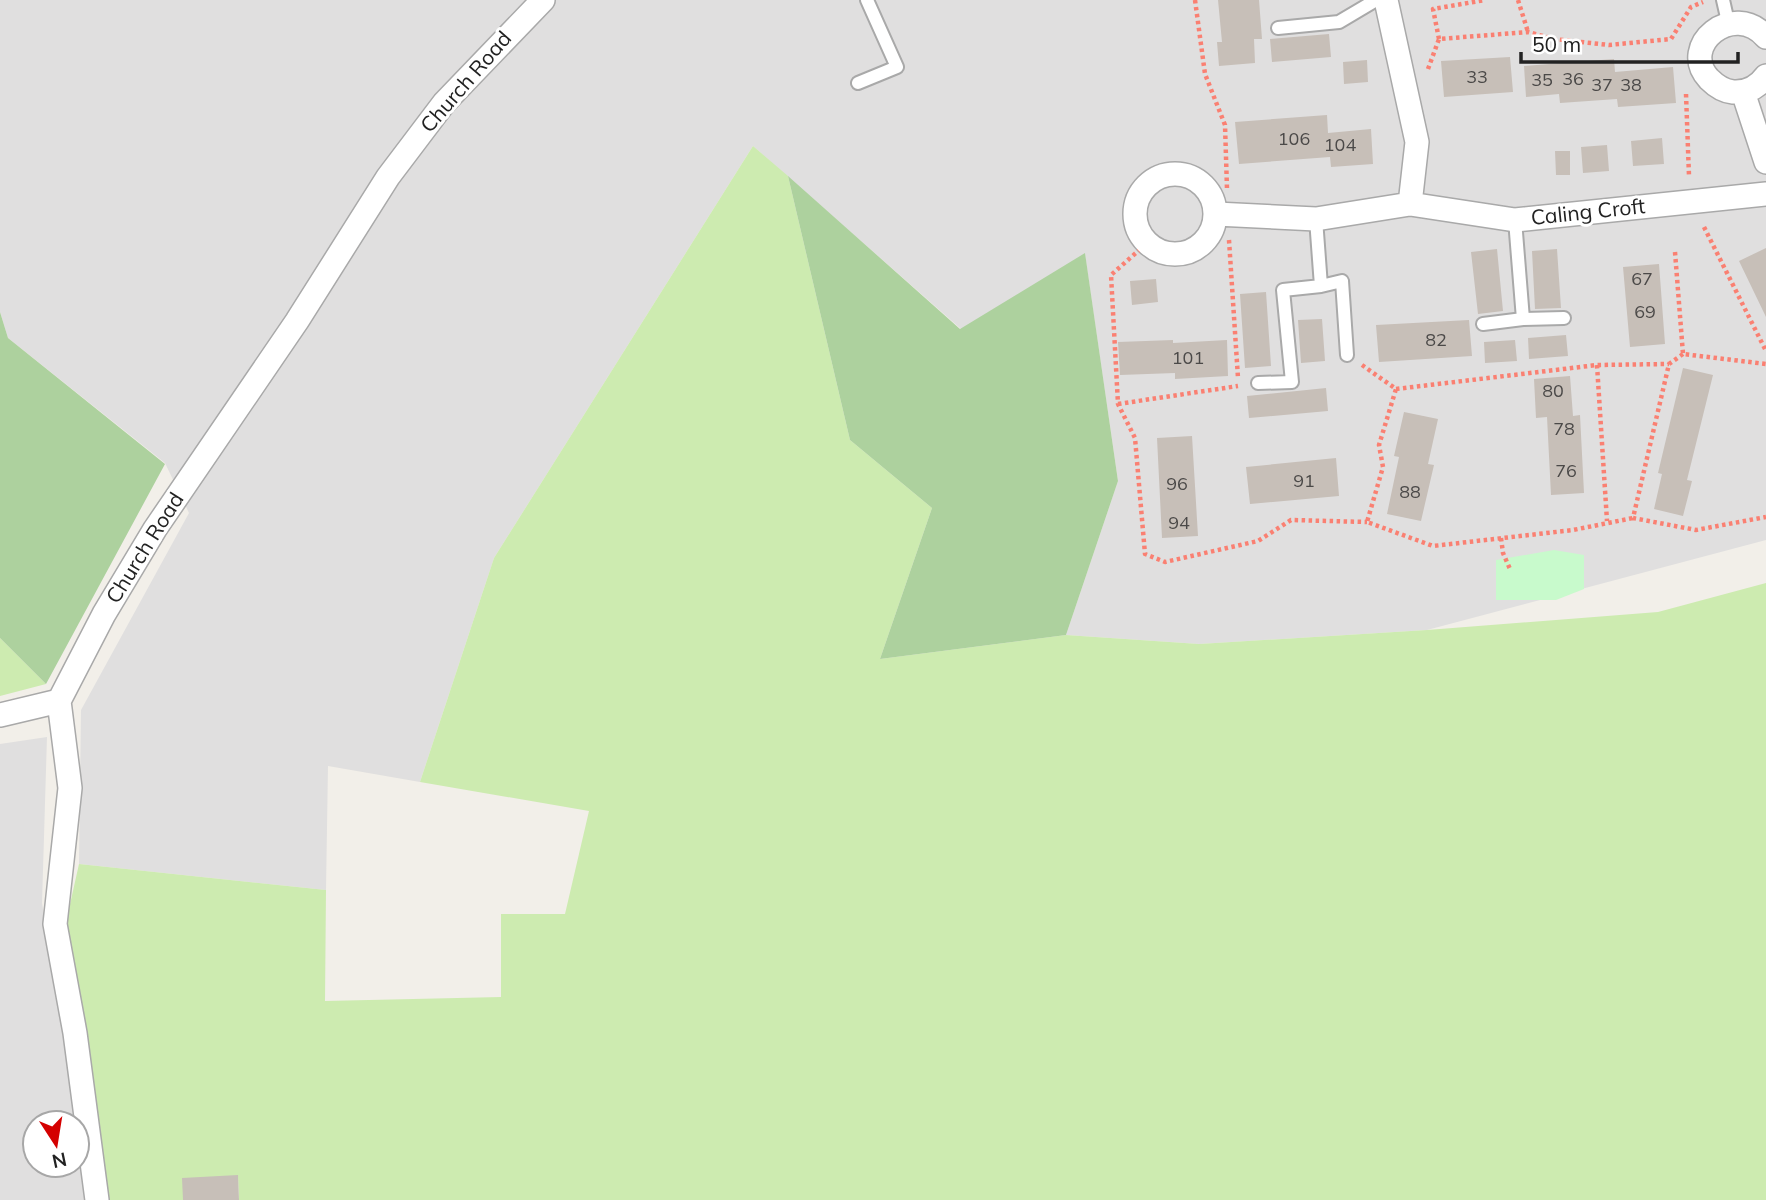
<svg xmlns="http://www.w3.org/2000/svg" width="1766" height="1200" viewBox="0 0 1766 1200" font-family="Mulish,sans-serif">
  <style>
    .residential { fill: #e0dfdf; fill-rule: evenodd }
    .grass { fill: #cdebb0 }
    .forest { fill: #add19e }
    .park { fill: #c8facc }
    .building { fill: #c7bfb8 }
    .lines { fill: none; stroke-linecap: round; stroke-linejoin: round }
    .service-casing { stroke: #a9a9a9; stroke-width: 16 }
    .minor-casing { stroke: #a9a9a9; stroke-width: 26 }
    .path { stroke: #fa8072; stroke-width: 4.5; stroke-dasharray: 3.5 3.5; stroke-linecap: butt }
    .service { stroke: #fff; stroke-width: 12 }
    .minor { stroke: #fff; stroke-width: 23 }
    .labels { text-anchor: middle; stroke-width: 6; stroke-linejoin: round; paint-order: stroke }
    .number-label { font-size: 18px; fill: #4b4948 }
    .street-label { font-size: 21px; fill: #222; stroke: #fff }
  </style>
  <rect width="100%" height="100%" fill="#f2efe9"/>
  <path class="residential" d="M0 0H1766V540L1427 630 1199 644 1066 635 1118 481 1085 254 961 329 753 146 494 558 420 782 328 766 326 890 79 864 81 710 189 513 165 463 8 338 0 312Z
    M47 737 42 903 90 1200H0V744ZM35 1123H77V1165H35Z"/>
  <path class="grass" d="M753 146 788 176 850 440 932 508 880 659 1066 635 1199 644 1427 630 1658 612 1766 583V1200H239L238 1176 183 1200H109L66 922 79 864 326 890 325 1001 501 997V914H565L589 811 420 782 494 558Z
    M0 638 46 684 0 696Z"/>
  <path class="forest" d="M788 176 960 329 1085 253 1118 481 1066 635 880 659 932 508 850 440Z
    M0 312 8 338 165 464 46 684 0 638Z"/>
  <path class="park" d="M1554 550 1584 555V589L1556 600H1496V560Z"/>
  <path class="building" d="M1218 0H1259L1262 39H1254L1255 63 1219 66 1217 42H1222Z
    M1329 34 1331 57 1272 62 1270 39Z
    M1510 57 1513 92 1444 97 1441 61Z
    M1614 59 1615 72 1673 67 1676 103 1618 107 1617 99 1560 103 1559 94 1526 97 1524 66Z
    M1367 60 1368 82 1344 84 1343 62Z
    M1327 115 1328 133 1371 129 1373 164 1331 167 1330 157 1239 164 1235 122Z
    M1662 138 1664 164 1633 166 1631 141Z
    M1607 145 1609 171 1583 173 1581 147Z
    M1555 151H1570V175H1556Z
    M1766 248V317L1739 261Z
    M1497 249 1503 311 1478 314 1471 252Z
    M1557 249 1561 308 1535 309 1532 251Z
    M1659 264 1665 344 1630 347 1623 267Z
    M1156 279 1158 302 1132 305 1130 281Z
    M1266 292 1271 366 1245 368 1240 294Z
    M1322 319 1325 361 1301 363 1298 320Z
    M1469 320 1472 356 1379 362 1376 325Z
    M1566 335 1568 356 1529 359 1528 338Z
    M1173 340V343L1227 340 1228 376 1175 379V373L1120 375 1118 342Z
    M1515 340 1517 361 1485 363 1484 342Z
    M1683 368 1713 375 1687 480 1692 481 1683 516 1654 509 1662 474 1658 473Z
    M1570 376 1573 416 1580 415 1584 493 1551 495 1547 417 1536 418 1534 379Z
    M1326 388 1328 411 1249 418 1247 396Z
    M1404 412 1438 419 1428 464 1434 465 1421 521 1387 514 1399 457 1394 456Z
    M1192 436 1198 536 1162 538 1157 438Z
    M1336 458 1339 496 1250 504 1246 467Z
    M238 1175 239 1200H183L182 1178Z"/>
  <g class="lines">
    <g class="service-casing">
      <path id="service" d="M1723 0 1728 22
        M1278 28 1339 22 1376 0
        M858 83 897 67 867 0
        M1515 220 1523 319
        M1321 286 1342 281 1347 355
        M1483 324 1523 319 1564 318
        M1258 383 1292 382 1283 290 1321 286 1316 219"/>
    </g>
    <g class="minor-casing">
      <path id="minor" d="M1386 0 1417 142 1410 204
        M1766 37C1733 0 1678 46 1709 79 1716 86 1723 91 1733 92 1747 93 1758 87 1766 76
        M1743 92 1766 162
        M1135 214a40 40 0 1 1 80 0a40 40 0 1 1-80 0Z
        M1216 214 1316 219 1410 204 1515 220 1766 194
        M0 715 59 701
        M97 1200 75 1033 55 924 70 788 59 701 104 614 155 529 297 321 388 177 444 103 543 0"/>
    </g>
    <path class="path" d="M1195 0 1205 74 1225 125 1227 189
      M1518 0 1528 32
      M1439 39 1433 9 1485 0
      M1428 69 1439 39 1528 32 1554 39 1609 45 1671 39 1691 7 1703 2
      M1686 94 1689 176
      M1704 227 1766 351
      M1229 240 1238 378
      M1146 244 1111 275 1118 404 1135 438 1145 554 1165 562 1258 541 1291 520 1367 522
      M1675 252 1683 354 1766 364
      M1683 354 1669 364 1633 518 1696 530 1766 517
      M1362 365 1396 389 1379 445 1383 467 1367 522 1433 546 1573 530 1633 518
      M1597 365 1607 521
      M1396 389 1597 365 1669 364
      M1118 404 1238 386
      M1501 538 1503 553 1510 569"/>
    <use href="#service" class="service"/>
    <use href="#minor" class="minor"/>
  </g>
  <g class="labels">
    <g class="number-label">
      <text x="1477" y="83">33</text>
      <text x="1573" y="85">36</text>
      <text x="1542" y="86">35</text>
      <text x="1602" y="91">37</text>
      <text x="1631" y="91">38</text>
      <text x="1294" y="145">106</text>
      <text x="1340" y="151">104</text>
      <text x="1642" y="285">67</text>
      <text x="1645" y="318">69</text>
      <text x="1436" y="346">82</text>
      <text x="1188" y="364">101</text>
      <text x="1553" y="397">80</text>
      <text x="1564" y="435">78</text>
      <text x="1566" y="477">76</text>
      <text x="1304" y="487">91</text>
      <text x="1177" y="490">96</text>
      <text x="1410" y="498">88</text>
      <text x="1179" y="529">94</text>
    </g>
    <g class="street-label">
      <text transform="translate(466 82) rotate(-49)" y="7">Church Road</text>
      <text transform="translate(1588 212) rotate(-6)" y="7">Caling Croft</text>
      <text transform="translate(145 548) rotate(-58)" y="7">Church Road</text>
    </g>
  </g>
  <g transform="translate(56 1144) rotate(168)"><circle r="33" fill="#ffffff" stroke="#a7a7a7" stroke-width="2"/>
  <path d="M0-5L12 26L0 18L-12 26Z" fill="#d40000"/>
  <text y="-10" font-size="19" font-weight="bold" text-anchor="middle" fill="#222222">N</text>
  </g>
  <path d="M1521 52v10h217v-10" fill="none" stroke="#222222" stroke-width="3.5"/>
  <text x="1532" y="52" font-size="21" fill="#222222" stroke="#ffffff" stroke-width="5" paint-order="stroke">50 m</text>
</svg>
